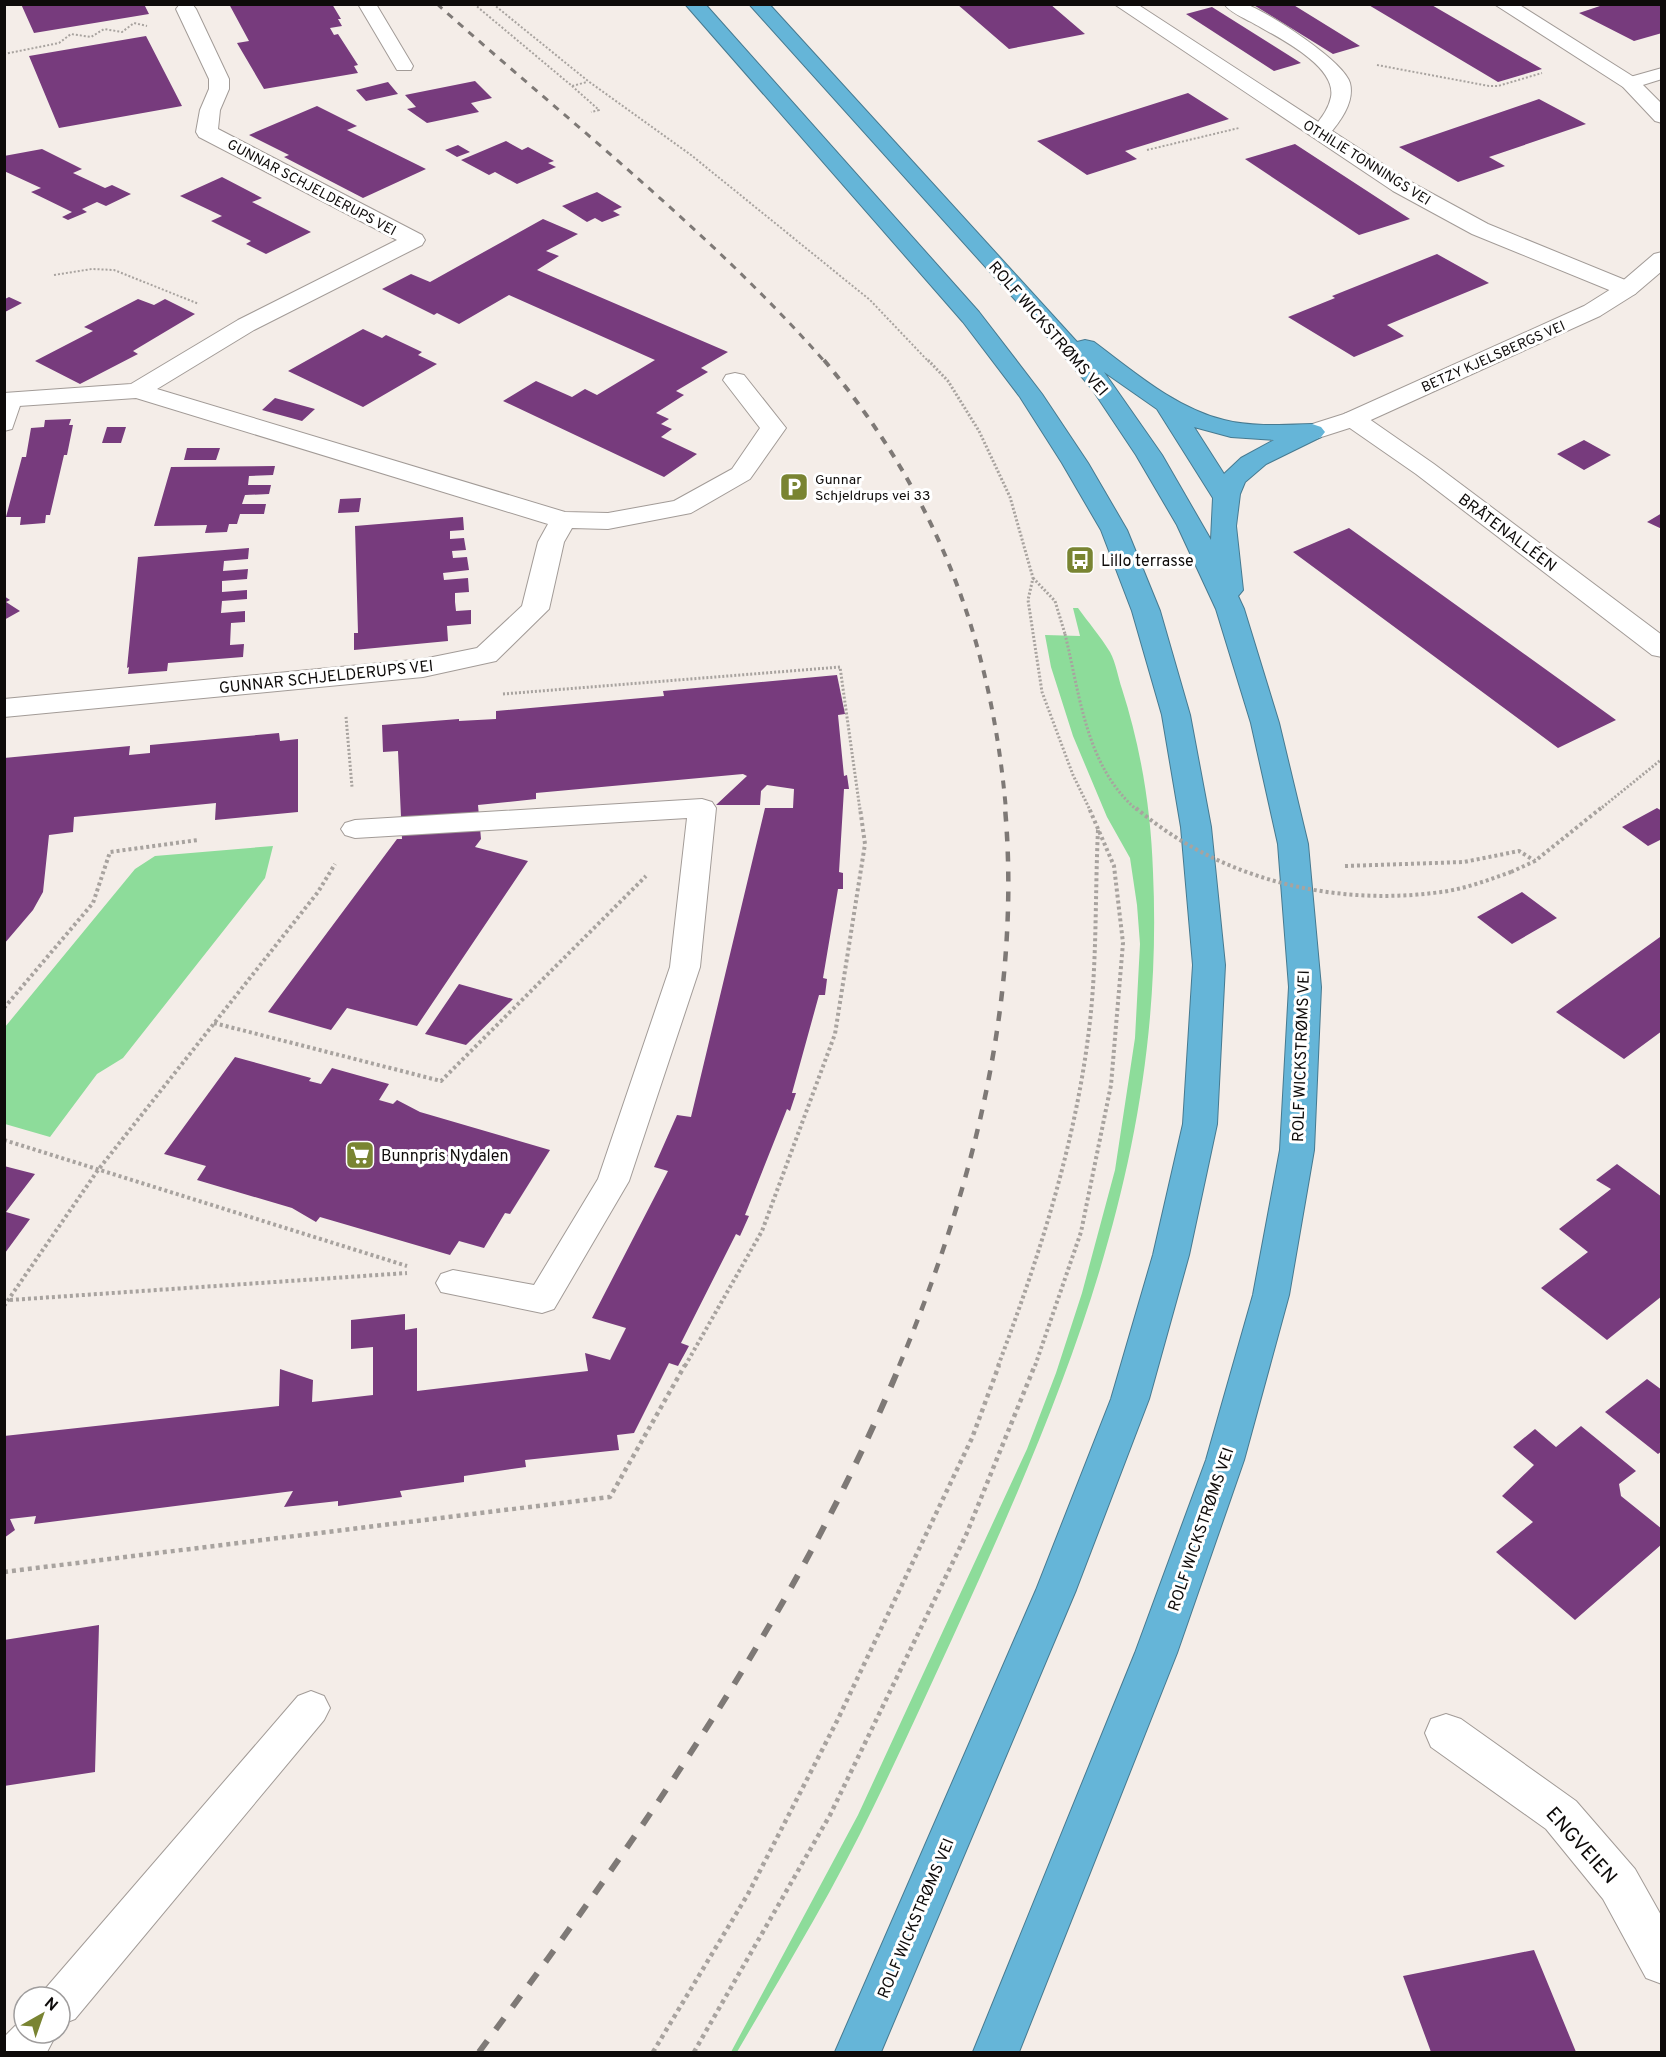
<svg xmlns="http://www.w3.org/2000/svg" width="1666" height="2057" viewBox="0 0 1666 2057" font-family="Overpass,sans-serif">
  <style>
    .green { fill: #8ddc9a }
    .building { fill: #773b7d }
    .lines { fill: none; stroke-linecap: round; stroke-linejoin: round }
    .lane-casing { stroke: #a29b97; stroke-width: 2 }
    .street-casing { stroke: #a29b97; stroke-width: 2 }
    .secondary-casing { stroke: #a29b97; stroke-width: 2 }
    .highway-casing { stroke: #477a90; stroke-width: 2 }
    .path-far3 { stroke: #a8a39f; stroke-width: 2; stroke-dasharray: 2 2; stroke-linecap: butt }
    .path-far2 { stroke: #a8a39f; stroke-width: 3; stroke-dasharray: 2 2; stroke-linecap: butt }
    .path-far1 { stroke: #a8a39f; stroke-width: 4; stroke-dasharray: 3 3; stroke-linecap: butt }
    .path { stroke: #a8a39f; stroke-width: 4.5; stroke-dasharray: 4 4; stroke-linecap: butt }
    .lane { fill: #fff; fill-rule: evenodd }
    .street { fill: #fff; fill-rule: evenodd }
    .secondary { fill: #fff; fill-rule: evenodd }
    .highway { fill: #65b5d8; fill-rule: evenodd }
    .rail-far3 { stroke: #7e7976; stroke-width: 3; stroke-dasharray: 7 7; stroke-linecap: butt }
    .rail-far2 { stroke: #7e7976; stroke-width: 4; stroke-dasharray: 8 8; stroke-linecap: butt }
    .rail-far1 { stroke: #7e7976; stroke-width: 4.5; stroke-dasharray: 10 10; stroke-linecap: butt }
    .rail { stroke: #7e7976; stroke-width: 6; stroke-dasharray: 14 14; stroke-linecap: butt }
    .path-bridge-far1 { stroke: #a8a39f; stroke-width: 3; stroke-dasharray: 2 2; stroke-linecap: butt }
    .path-bridge { stroke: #a8a39f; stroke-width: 4; stroke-dasharray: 3 3; stroke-linecap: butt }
    .labels { text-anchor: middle; stroke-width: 6; stroke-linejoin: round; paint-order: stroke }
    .far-street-label { font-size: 14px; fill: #0e0b0a; stroke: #fff }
    .far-poi-label { font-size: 14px; fill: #0e0b0a; stroke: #fff; text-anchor: start }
    .street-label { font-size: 16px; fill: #0e0b0a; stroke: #fff }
    .poi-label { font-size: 16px; fill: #0e0b0a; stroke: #fff; text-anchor: start }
    .near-street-label { font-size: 20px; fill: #0e0b0a; stroke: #fff }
  </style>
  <rect width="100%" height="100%" fill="#f4ede8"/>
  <path class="green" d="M1073 608H1078C1088 622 1101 637 1110 652 1116 663 1118 677 1122 689 1141 748 1151 810 1153 872 1166 1155 1067 1388 952 1639 913 1723 875 1809 830 1891 800 1945 768 1999 737 2052H731L858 1815 1027 1449 1056 1373 1082 1293 1115 1170 1135 1038 1140 944 1137 905 1130 858 1107 817 1073 736 1051 667 1045 635 1080 636Z
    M273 846 265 878 123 1058 97 1074 50 1137 5 1124V1027L135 869 155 856Z"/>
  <path class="building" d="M21 4H144L149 14 34 33Z
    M229 4H332L341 19H338L342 26 330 28 334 35 338 34 358 65 354 66 358 73 264 89 237 43 249 41Z
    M957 4H1050L1085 34 1009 49Z
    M1252 4H1292L1360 46 1333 54Z
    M1367 4H1430L1542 69 1498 82Z
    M1606 4H1662V33L1634 41 1579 13Z
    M1212 7 1301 63 1274 71 1186 14Z
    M146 36 182 106 59 128 29 56Z
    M475 81 492 98 471 103 479 112 427 123 407 109 416 107 405 95Z
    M388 82 398 94 366 101 356 90Z
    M1188 93 1229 119 1125 151 1137 159 1087 175 1037 141Z
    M1539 99 1586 124 1489 157 1505 166 1458 182 1399 147Z
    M317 106 357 126 347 130 426 169 363 198 284 157 289 155 249 135Z
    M506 141 522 150 528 147 554 161 548 163 556 167 517 184 495 172 489 175 461 160Z
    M1295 144 1410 219 1359 235 1245 159Z
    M458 145 470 152 457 157 445 150Z
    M42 149 82 169 73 173 105 188 112 185 131 194 106 206 97 202 82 209 87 212 68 220 62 217 72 212 31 192 41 188 4 171V156Z
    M222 177 262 198 252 202 311 232 266 254 246 244 251 241 211 221 222 216 180 196Z
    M597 192 622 207 613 211 620 215 602 222 595 218 587 222 562 206Z
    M543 219 578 234 546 251 559 256 537 270 728 352 701 368 708 372 676 391 684 395 656 413 669 419 661 424 672 429 661 437 697 454 664 477 503 401 536 381 572 397 585 389 597 395 655 360 509 295 459 324 437 313 434 315 382 289 411 274 430 282Z
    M1437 254 1489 283 1387 325 1404 336 1354 357 1288 317 1335 298 1332 296Z
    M9 297 22 303 5 312V299Z
    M138 299 154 305 165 299 195 314 133 351 138 354 80 384 35 361 93 331 84 327Z
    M363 329 382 338 386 335 422 352 418 355 437 364 363 407 288 371Z
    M275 398 315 409 302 421 262 410Z
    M71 419 69 425H73L67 455H64L50 515H46L45 523 20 525 21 517H6L22 457H26L31 428 44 427 45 420Z
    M107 427H126L121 443H102Z
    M1584 440 1611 455 1584 470 1557 454Z
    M187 448H220L216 460H184Z
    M275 466 273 475 249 476 248 485H271L269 494 245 495 242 504H266L264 514H240L237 524H229L227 532 205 533 207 525 154 526 171 467Z
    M361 498 359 512 338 513 340 499Z
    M1662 513V529L1647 522Z
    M463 517 464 530 450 531V539L464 538 466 550 452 551 453 558 467 557 469 570 443 573 444 580 468 578 469 592 455 593V602L456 611 471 610V624L447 626 448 641 354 650V633H358L355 526Z
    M1349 528 1616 720 1558 748 1293 552Z
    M249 548 248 559 224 561 223 571 248 569 247 579 222 581V592L247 590V599L222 601 221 613 245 611V622L231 623 230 645 244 644 243 657 168 663 167 671 128 674 129 667 127 668 138 557Z
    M4 596 10 600 6 602 20 611 4 620Z
    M837 675 845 714 838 715 844 776 847 775 849 789H844L839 872 843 873V889H838L823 978 827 979 825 995H819L792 1093H796L790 1111 787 1109 745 1215 749 1216 740 1236 736 1234 681 1343 689 1346 678 1366 669 1363 634 1433 617 1435 619 1450 525 1460 526 1467 464 1476V1482L400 1491 402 1497 338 1506V1501L284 1507 293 1491 34 1524 36 1516 10 1519 15 1530 4 1538V1436L279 1406 280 1369 313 1380 312 1402 373 1395V1347L351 1349V1320L405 1314V1330L417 1328V1391L588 1371 585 1353 610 1360 626 1328 592 1318 668 1171 654 1167 677 1115 691 1117 765 808H793L794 789 767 785 761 791 760 805H716L747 776 743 774 536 793V799L478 805 481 839 475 847 528 861 417 1026 347 1008 331 1030 268 1012 397 839H402L398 751 383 752 382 725 459 719V721L496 719V711L664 696 663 691Z
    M279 733 280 741 298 739V812L215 820 216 803 74 817 73 832 49 835 43 892 33 910 4 944V758L130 746 129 755 150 753V745Z
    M1657 808 1662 811V839L1648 846 1622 827Z
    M1522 892 1557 918 1512 944 1477 917Z
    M1660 937 1662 1031 1624 1059 1556 1012Z
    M459 984 513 999 466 1045 425 1034Z
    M235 1057 311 1078 309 1081 321 1084 332 1068 389 1084 379 1100 393 1104 397 1100 420 1112 550 1150 510 1214 505 1213 484 1248 459 1241 450 1255 320 1217 316 1222 292 1208 197 1180 206 1166 164 1154Z
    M1617 1164 1662 1197V1296L1607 1340 1541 1288 1588 1252 1559 1229 1611 1189 1596 1180Z
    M4 1166 35 1174 6 1212 30 1219 5 1253Z
    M1647 1379 1662 1390V1451L1658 1454 1605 1412Z
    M1581 1426 1636 1471 1619 1484 1621 1496 1662 1529V1544L1575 1620 1496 1552 1533 1522 1502 1496 1534 1465 1513 1447 1535 1429 1556 1447Z
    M99 1625 95 1772 4 1786V1640Z
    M1534 1950 1576 2052H1431L1403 1976Z"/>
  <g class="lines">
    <g class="lane-casing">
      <path id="lane" d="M358 4H376L413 66 411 70H397Z
        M1224 4C1231 4 1241 3 1248 5 1269 13 1344 61 1350 83 1355 103 1339 123 1327 137H1313L1310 133C1318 121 1328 112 1331 97 1337 65 1275 36 1251 22 1242 17 1231 13 1224 4Z
        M1662 68V79L1630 89 1623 87 1621 83 1623 79Z
        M11 393 19 395 22 400 12 429 4 431V395Z
        M702 799 712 802 716 808 700 967 629 1181 554 1309 542 1313 441 1292 436 1283 441 1274 453 1270 534 1285 598 1179 670 967 687 818 355 838 345 835 341 829 345 823 355 820Z
        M311 1691 324 1696 330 1708 324 1720 75 2019 60 2025V1997H42L45 1989 298 1696Z
        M24 2017V2033H57L47 2052H4V2037Z"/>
    </g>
    <g class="street-casing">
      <path id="street" d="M180 4 193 5 196 9 229 79V89L220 110 218 129 422 235 425 240 422 245 254 330 157 389 565 512 608 513 674 501 732 469 760 428 723 380 726 375 735 373 744 375 786 428 750 479 691 513 608 529 572 528 564 542 549 609 496 661 423 677 4 717V699L423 659 477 648 522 606 538 542 548 524 136 398 4 407V393L131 384 238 320 397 240 199 137 196 132 200 110 209 89V79L176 9Z
        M1114 4H1137L1409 181 1488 224 1635 284 1639 289 1635 294 1627 296 1619 294 1472 234 1393 191Z
        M1353 411 1362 414 1434 464 1662 635V657L1652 655 1416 474 1344 424 1340 419 1344 414Z
        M1446 1714 1461 1719 1576 1801 1635 1869 1662 1917V1984L1646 1978 1603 1899 1546 1829 1431 1747 1425 1733 1431 1719Z"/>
    </g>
    <g class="secondary-casing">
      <path id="secondary" d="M1494 4H1518L1637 79 1662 104V123L1655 121 1623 87Z
        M1662 252V271L1635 294 1600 316 1362 424 1312 440 1303 437 1299 432 1303 427 1344 414 1584 306 1619 284 1654 254Z"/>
    </g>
    <g class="highway-casing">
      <path id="highway" d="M685 4H705L979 312 1042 394 1088 463 1127 530 1160 611 1190 715 1211 827 1225 965 1217 1124 1189 1255 1149 1399 1076 1590 881 2052H835L1036 1590 1111 1399 1153 1255 1183 1124 1193 965 1181 827 1162 715 1132 611 1101 530 1062 463 1020 397 963 322Z
        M749 4H769L1077 342 1085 340 1094 342C1133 371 1175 408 1224 420 1252 427 1283 425 1312 424L1321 427 1325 432 1321 437 1266 464 1245 482 1240 494 1236 526 1243 590 1238 596 1244 609 1279 723 1308 844 1321 987 1314 1150 1289 1295 1244 1460 1177 1653 1019 2052H973L1135 1653 1206 1460 1253 1295 1280 1150 1289 987 1278 844 1251 723 1216 609 1177 525 1136 455 1092 389 1035 322ZM1104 372 1157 409 1213 498 1211 540 1162 455ZM1194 427 1231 437 1274 440 1241 458 1224 474Z"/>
    </g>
    <path class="path-far3" d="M474 4 572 86 587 82
      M493 4 588 81 691 155 870 300 929 362
      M4 54 59 43 71 34 91 37 104 29 122 32 134 23 147 26
      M1377 65 1489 86H1498L1542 73
      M572 86 599 110 591 112
      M1147 150 1239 128
      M54 275 92 269 114 270 199 304"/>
    <path class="path-far2" d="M928 360 948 381 979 431 1010 497 1033 578 1028 600 1042 692 1073 775 1090 810
      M1033 578 1055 601 1065 634
      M503 694 840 667 860 810
      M346 717 352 787
      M1599 810 1662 759"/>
    <path class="path-far1" d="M1345 866 1464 862 1519 851 1535 861
      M1511 872 1535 861 1601 808
      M4 1008 93 903 110 852 198 840
      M214 1023 441 1081 646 876
      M4 1140 407 1266
      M10 1300 407 1273
      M4 1306 98 1170 318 892 335 864
      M685 1366 762 1231 835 1034 865 844 860 808
      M998 1366C1040 1255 1077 1139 1090 1021 1097 958 1095 893 1098 830
      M1035 1366 1081 1232 1111 1085 1123 943 1114 866 1089 808"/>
    <path class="path" d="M4 1572 610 1497 685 1365
      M653 2052 748 1894 837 1721 972 1438 999 1365
      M694 2052 830 1815 966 1535 1035 1365"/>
    <use href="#lane" class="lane"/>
    <use href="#street" class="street"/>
    <use href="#secondary" class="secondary"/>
    <use href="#highway" class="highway"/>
    <path class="rail-far3" d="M437 4C568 121 709 230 825 362"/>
    <path class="rail-far2" d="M824 360C936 494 991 637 1006 810"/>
    <path class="rail-far1" d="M899 1366C972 1192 1022 999 1005 808"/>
    <path class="rail" d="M479 2052C640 1836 796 1615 900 1365"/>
    <path class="path-bridge-far1" d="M1065 634C1080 695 1086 767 1137 810"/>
    <path class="path-bridge" d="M1136 808C1219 879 1333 907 1441 892 1465 889 1488 880 1511 872"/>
  </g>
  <defs>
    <g id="parking-square" transform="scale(1.5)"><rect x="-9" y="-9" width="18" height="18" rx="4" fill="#798432" stroke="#fff"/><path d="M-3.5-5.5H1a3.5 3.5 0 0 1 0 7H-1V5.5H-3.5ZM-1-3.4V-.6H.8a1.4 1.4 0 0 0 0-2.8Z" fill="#fff"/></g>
    <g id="bus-square" transform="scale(1.5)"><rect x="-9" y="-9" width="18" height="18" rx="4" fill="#798432" stroke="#fff"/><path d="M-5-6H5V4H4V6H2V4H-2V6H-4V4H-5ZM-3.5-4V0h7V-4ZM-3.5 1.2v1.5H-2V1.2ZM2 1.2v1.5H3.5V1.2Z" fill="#fff"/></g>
    <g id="supermarket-square" transform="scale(1.5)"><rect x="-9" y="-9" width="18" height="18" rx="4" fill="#798432" stroke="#fff"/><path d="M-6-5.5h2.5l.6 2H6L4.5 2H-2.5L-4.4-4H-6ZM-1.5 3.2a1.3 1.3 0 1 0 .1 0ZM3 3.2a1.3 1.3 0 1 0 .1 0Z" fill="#fff"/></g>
  </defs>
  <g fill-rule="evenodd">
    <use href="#parking-square" x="794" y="487"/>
    <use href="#bus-square" x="1080" y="560"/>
    <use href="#supermarket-square" x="360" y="1155"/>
  </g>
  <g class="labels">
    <g class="far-street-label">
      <text transform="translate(1367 162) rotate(32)" y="5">OTHILIE TONNINGS VEI</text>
      <text transform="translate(312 187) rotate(28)" y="5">GUNNAR SCHJELDERUPS VEI</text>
      <text transform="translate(1493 356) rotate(-24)" y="5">BETZY KJELSBERGS VEI</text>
    </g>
    <g class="far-poi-label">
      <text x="815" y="484">Gunnar<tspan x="815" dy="16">Schjeldrups vei 33</tspan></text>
    </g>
    <g class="street-label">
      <text transform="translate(1049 328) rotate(49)" y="6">ROLF WICKSTRØMS VEI</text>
      <text transform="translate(1508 532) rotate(37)" y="6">BRÅTENALLÉEN</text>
      <text transform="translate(326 676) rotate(-6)" y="6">GUNNAR SCHJELDERUPS VEI</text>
      <text transform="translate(1300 1056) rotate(-88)" y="6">ROLF WICKSTRØMS VEI</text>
      <text transform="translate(1200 1529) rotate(-71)" y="6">ROLF WICKSTRØMS VEI</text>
      <text transform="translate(915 1918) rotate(-67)" y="6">ROLF WICKSTRØMS VEI</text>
    </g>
    <g class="poi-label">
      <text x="1101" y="566">Lillo terrasse</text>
      <text x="381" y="1161">Bunnpris Nydalen</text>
    </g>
    <g class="near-street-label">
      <text transform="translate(1582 1845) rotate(48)" y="7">ENGVEIEN</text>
    </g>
  </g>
  <rect width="1666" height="2057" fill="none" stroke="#0e0b0a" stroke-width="12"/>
  <g transform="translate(42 2015) rotate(40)"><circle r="28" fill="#ffffff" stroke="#9f9d9d" stroke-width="1.5"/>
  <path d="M0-4.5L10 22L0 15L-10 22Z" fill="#798432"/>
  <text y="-9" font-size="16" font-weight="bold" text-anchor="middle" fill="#0e0b0a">N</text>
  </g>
</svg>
